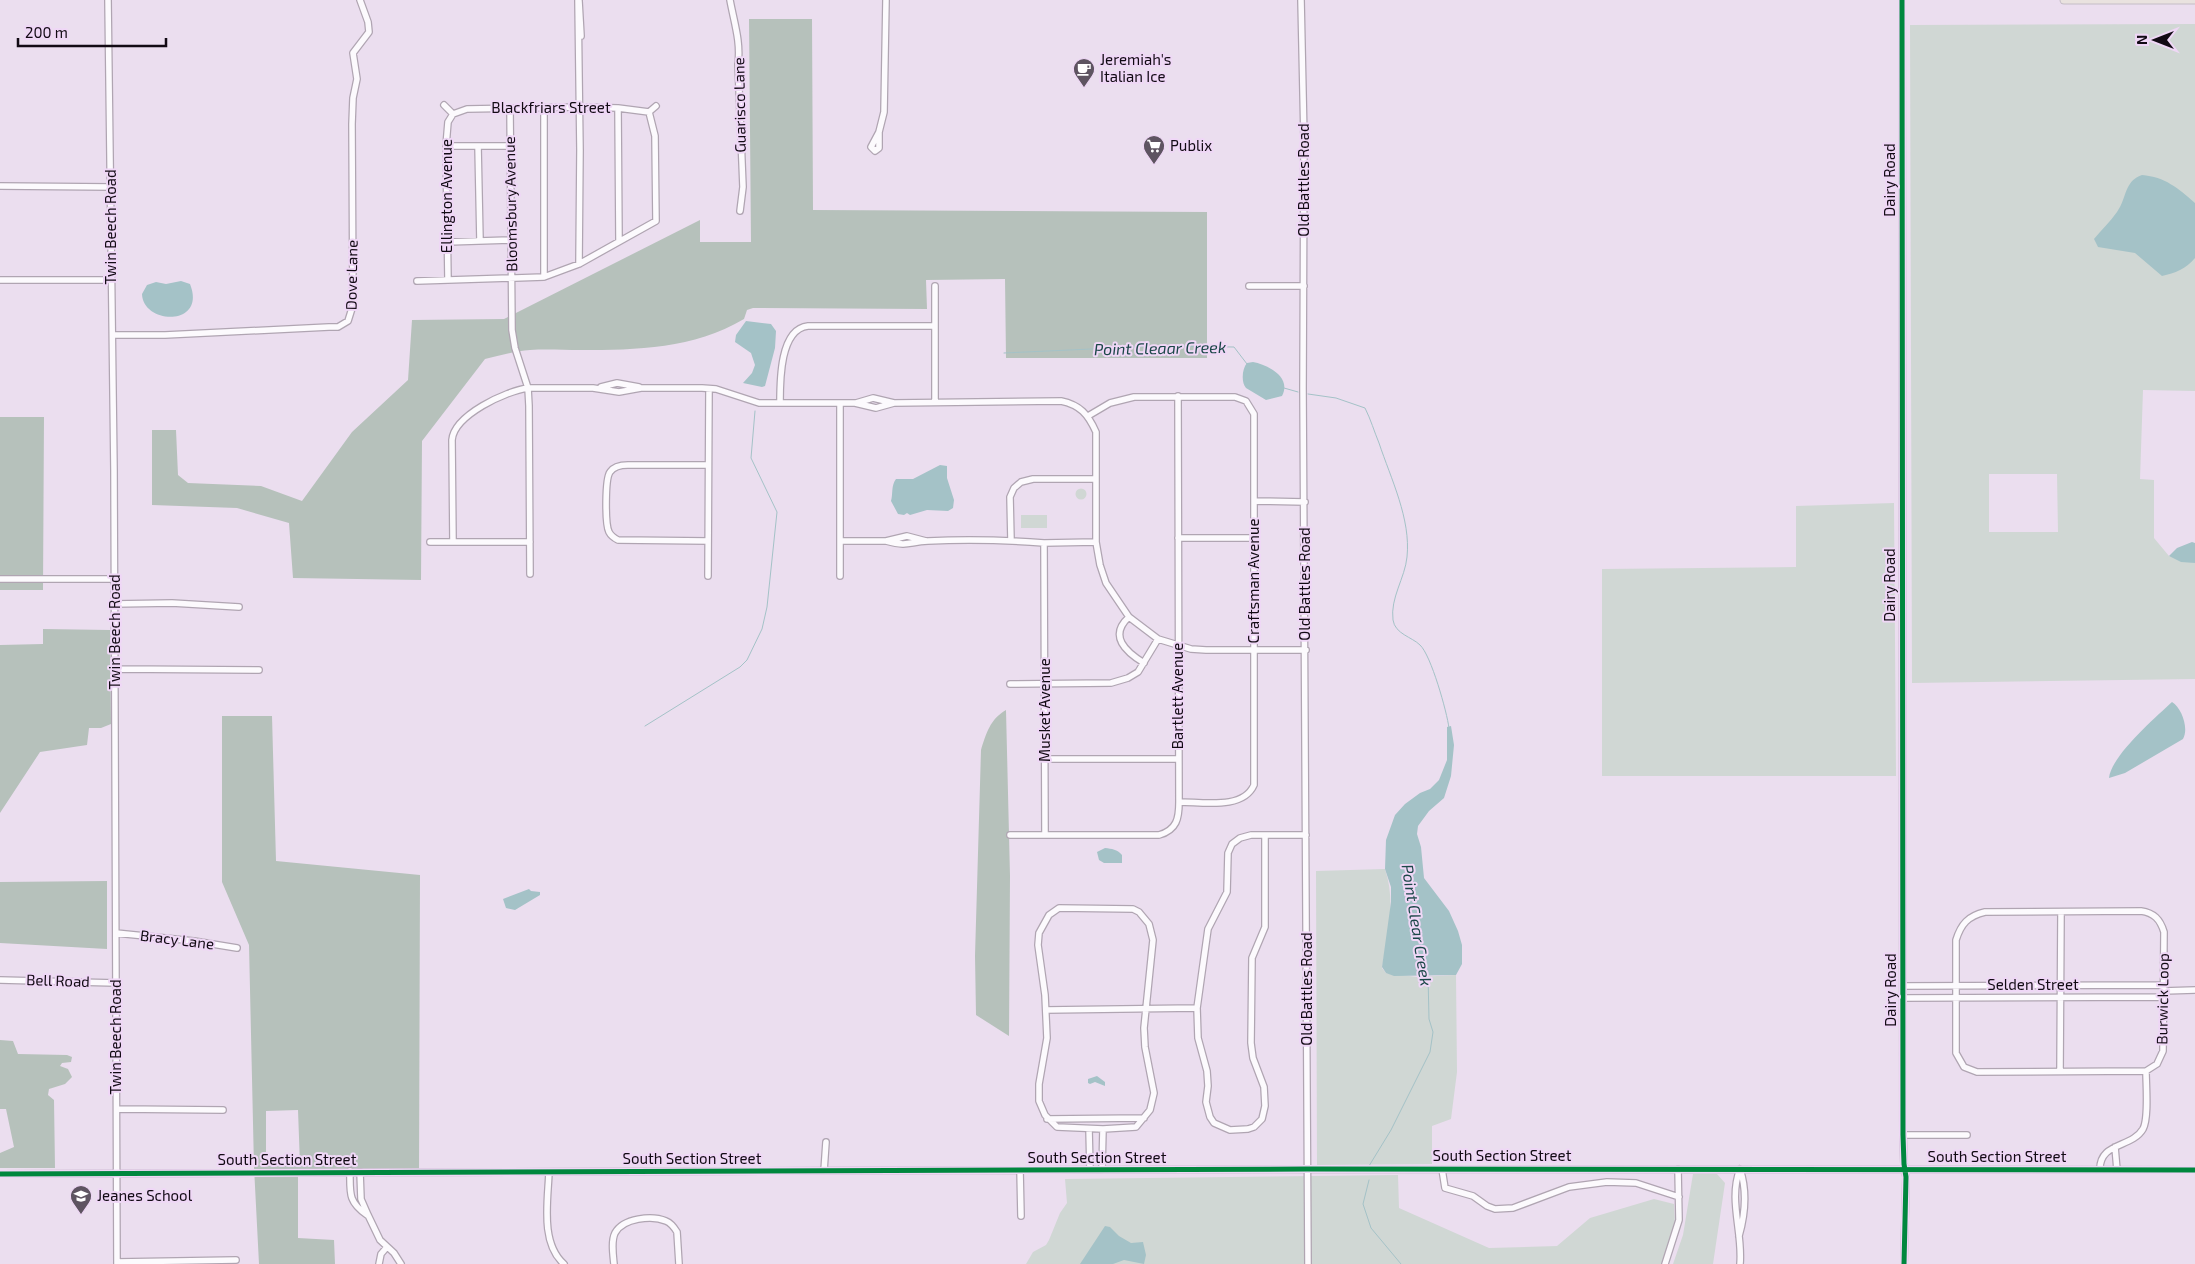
<svg xmlns="http://www.w3.org/2000/svg" width="2195" height="1264" viewBox="0 0 2195 1264" font-family="'Exo 2',sans-serif">
  <style>
    .green { fill: #d0d7d4; fill-rule: evenodd }
    .forest { fill: #b6c1bb; fill-rule: evenodd }
    .water { fill: #a4c2c7 }
    .lines { fill: none; stroke-linecap: round; stroke-linejoin: round }
    .stream { stroke: #a4c2c7; stroke-width: 1 }
    .minor-casing { stroke: #b0a5b2; stroke-width: 8 }
    .major-casing { stroke: #c4bdc6; stroke-width: 9 }
    .minor { stroke: #fcfafd; stroke-width: 5.5 }
    .major { stroke: #e9e2df; stroke-width: 7 }
    .cycleway-casing { stroke: #efd7f6; stroke-width: 8 }
    .cycleway { stroke: #00873e; stroke-width: 5 }
    .labels { text-anchor: middle; stroke-width: 4; stroke-linejoin: round; paint-order: stroke }
    .poi-label { font-size: 15px; fill: #120a14; stroke: #efd7f6; text-anchor: start }
    .street-label { font-size: 15px; fill: #120a14; stroke: #efd7f6 }
    .water-label { font-size: 16px; font-style: italic; fill: #1b4748; stroke: #efd7f6 }
  </style>
  <rect width="100%" height="100%" fill="#ebdeef"/>
  <path class="green" d="M2195 24V391L2143 390 2140 479 2154 480V538L2169 556 2195 563V679L1912 683 1910 25ZM1989 474H2057L2058 532H1989Z
    M1075.5 494a5.5 5.5 0 1 1 11 0a5.5 5.5 0 1 1-11 0Z
    M1894 503 1896 776H1602V569L1796 567V506Z
    M1021 515H1047V528H1021Z
    M1385 869C1396 902 1388 934 1382 968L1386 973 1417 977 1456 975 1457 1072 1451 1119 1432 1126V1164L1317 1165 1316 871Z
    M1693 1174H1717L1725 1183 1713 1264H1673L1683 1235Z
    M1398 1175 1399 1208 1489 1248 1557 1246 1590 1218 1654 1199 1674 1204 1675 1223 1661 1264H1026L1033 1252 1046 1245 1049 1240 1060 1213 1067 1203 1065 1179Z"/>
  <path class="forest" d="M749 19H812L813 210 1207 212V358H1006L1005 279 926 280 927 309 753 308 747 310 744 319C693 349 638 350 580 350 564 350 546 349 530 350 515 351 499 356 485 359L422 441 421 580 293 578 289 523 237 508 152 505V430H176L178 475 188 483 261 486 302 501 352 432 408 380 412 320 504 319 700 220V242H751Z
    M0 417H44L43 590H0Z
    M43 629 110 630 111 724 101 728H89L87 745 40 752 0 813V645L43 644Z
    M1006 710 1010 876 1009 1036 976 1015 975 956 981 750C986 734 990 719 1006 710Z
    M222 716H272L276 861 420 875 419 1176H298V1238L334 1240 335 1264H259L254 1167 249 945 222 882ZM298 1110 300 1165 266 1166V1111Z
    M107 881V949L0 943V882Z
    M0 1040 13 1041 18 1054 67 1055 72 1057 71 1062 62 1063 60 1066 68 1069 72 1077 65 1084 49 1089 48 1095 54 1100 55 1168H0V1153L14 1147 6 1109H0Z"/>
  <path class="water" d="M2142 175C2165 177 2178 188 2195 203V258C2186 269 2175 273 2162 276L2135 253 2098 247 2094 239C2101 230 2110 222 2117 212 2127 198 2124 181 2142 175Z
    M181 281 190 284C207 327 143 325 142 294L147 285 156 282 166 284Z
    M746 321 771 324 776 331 775 348 765 386 762 387 743 383 752 373 755 365 751 353 735 342 736 335Z
    M1253 362C1268 365 1292 377 1282 396L1266 400 1246 388C1241 382 1242 369 1247 363Z
    M940 465 947 466V478L954 500 953 508 948 511 927 510 910 515 907 513 904 515 898 514 891 501C893 495 891 485 896 479H913Z
    M2192 542 2195 543V563L2181 562 2169 556 2177 548Z
    M2172 702C2182 708 2189 729 2183 739L2125 773 2109 778C2111 756 2155 718 2172 702Z
    M1451 726 1454 745 1451 776 1444 798 1429 811 1418 826 1417 834 1421 847 1424 878 1449 911 1458 931 1462 945V964L1456 975 1394 976 1386 973 1382 967 1391 902V887L1385 869 1386 840 1395 815 1405 804 1420 793 1430 789 1439 780 1447 760V727Z
    M1105 848C1112 849 1117 849 1122 855V863H1104L1099 860 1097 852Z
    M529 889 531 891 540 892V895L515 910 506 908 503 899Z
    M1097 1076 1105 1082V1086L1095 1082 1090 1084 1088 1083V1079Z
    M1105 1226 1110 1227 1119 1236 1131 1243 1143 1242 1146 1255 1144 1264 1124 1260 1113 1264H1080Z"/>
  <g class="lines">
    <path class="stream" d="M1004 353 1157 346 1234 347 1247 364
      M1284 388 1298 392
      M1308 394 1336 398 1365 408C1371 420 1374 431 1379 443 1391 479 1411 519 1407 557 1405 578 1390 598 1393 620 1395 634 1412 637 1420 645 1431 655 1447 712 1449 728
      M645 726 740 667 747 660 762 629 767 607 777 512 751 458 755 411
      M1369 1166 1391 1130 1430 1052 1433 1032 1429 1019 1428 975
      M1369 1180 1363 1204 1371 1228 1401 1264"/>
    <g class="minor-casing">
      <path id="minor" d="M108 0 114 470 117 1264
        M578 0 580 150 579 264
        M730 0C734 22 741 42 738 64L743 187 740 211
        M1301 0 1304 139 1303 389 1308 1264
        M1902 0 1903 1135 1904 1164 1906 1177 1904 1264
        M579 1 581 36
        M444 105 453 114
        M544 108V277
        M618 108 619 240
        M510 109 512 330 515 348 528 388H593L619 392 641 388H702L716 389 759 403H855L876 408 894 403
        M649 112 656 106
        M453 114 467 109 579 107 618 108 649 112
        M879 132 884 112 886 0
        M879 132V148L875 151 871 147Z
        M446 146H510
        M478 146 480 241
        M0 186 111 187
        M447 242 511 240
        M0 280H111
        M448 280 446 146 448 122 453 114
        M417 281 544 277 579 264 656 221 655 136 649 112
        M935 286V402
        M1249 286H1304
        M113 335H165L329 327H338L348 321 353 305 352 124 353 98 357 79 353 53 369 32 368 22 360 0
        M601 387 617 383 639 387
        M780 403C780 380 780 329 808 326H935
        M856 403 873 398 894 403 1061 401C1080 405 1088 414 1096 432V542L1100 565 1106 583 1129 617 1158 639 1191 649 1206 650H1306
        M1088 416 1110 403 1134 397H1235L1246 401 1254 414V785C1243 810 1203 802 1179 802
        M1254 501 1305 502
        M1178 538H1254
        M1011 540 1010 497 1014 488 1021 482 1033 479H1096
        M708 541 618 540C614 538 611 536 609 532 605 524 605 479 610 472 614 466 621 465 628 465H708
        M840 541H886
        M926 541 907 536 886 541C909 547 908 542 928 541 966 539 1006 540 1044 543L1045 835
        M430 542H530
        M453 542 452 440C454 415 506 391 528 388L529 406 530 574
        M1044 543 1096 542
        M708 576 709 389
        M840 576V403
        M0 579H114
        M114 604 172 603 239 607
        M1129 617C1108 636 1126 652 1144 663
        M115 669 259 670
        M1010 684 1111 683 1128 678 1138 672 1158 639
        M1045 759H1178
        M1010 835H1159C1177 830 1179 818 1179 802L1178 396
        M2141 911C2154 913 2160 919 2164 932L2163 1051 2157 1064 2146 1071 1977 1072 1964 1067 1956 1053V940C1961 924 1968 916 1985 912Z
        M116 933 194 941 237 948
        M0 980 116 983
        M1903 986 2163 985
        M2163 991 2195 990
        M1903 998 2163 997
        M1197 1008 1198 1038 1207 1071 1208 1086 1206 1102 1210 1117 1214 1123 1230 1130 1248 1129 1254 1127 1262 1119 1265 1106 1264 1087 1253 1058 1251 1043 1252 958 1265 927V835
        M1046 1010 1197 1008 1208 929 1227 892 1228 853 1232 844 1240 838 1251 835H1306
        M2060 1071 2061 912
        M117 1109 223 1110
        M1047 1119 1144 1118
        M1089 1129 1090 1170
        M1903 1135H1967
        M2115 1147 2117 1170
        M1442 1169 1445 1188 1473 1196 1487 1206 1495 1209 1513 1208 1569 1187 1607 1182 1636 1183 1679 1197
        M1020 1170 1021 1216
        M1102 1170 1103 1129 1136 1127 1150 1110 1154 1093 1145 1047 1144 1028 1153 940 1149 924 1139 912 1133 909 1059 908 1049 915 1039 933 1038 945 1045 995 1047 1038 1039 1084V1101L1045 1115 1057 1127 1103 1129
        M2100 1170C2099 1142 2132 1148 2143 1129 2149 1118 2146 1085 2146 1071
        M350 1171C350 1193 348 1202 367 1215
        M824 1171 826 1142
        M360 1172 361 1199 368 1215 380 1240 394 1253 401 1264
        M549 1172C548 1200 540 1243 564 1264
        M0 1174 1307 1169 2195 1170
        M1739 1236C1745 1215 1747 1190 1740 1169
        M117 1262 236 1260
        M379 1264 381 1254 387 1247
        M614 1264C613 1254 611 1241 615 1233 623 1218 652 1215 666 1221 671 1223 674 1227 677 1232L679 1264
        M1665 1264 1679 1220 1678 1169
        M1740 1264C1743 1232 1728 1200 1740 1169"/>
    </g>
    <g class="major-casing">
      <path id="major" d="M2064 0H2195"/>
    </g>
    <use href="#minor" class="minor"/>
    <use href="#major" class="major"/>
    <g class="cycleway-casing">
      <path id="cycleway" d="M1902 0 1903 1135 1904 1164 1906 1177 1904 1264
        M0 1174 1307 1169 2195 1170"/>
    </g>
    <use href="#cycleway" class="cycleway"/>
  </g>
  <defs>
    <g id="cafe-pin" transform="scale(1.125)"><path d="M0 17L-7.5 6A9.5 9.5 0 1 1 7.5 6Z" fill="#5e5461" stroke="#efd7f6"/><path d="M-5.5-4.5H6V0H3Q3 3.5 0 3.5H-2.5Q-5.5 3.5-5.5 0ZM3-3.2v2h1.7v-2ZM-6 4.5H4V6H-6Z" fill="#fff"/></g>
    <g id="supermarket-pin" transform="scale(1.125)"><path d="M0 17L-7.5 6A9.5 9.5 0 1 1 7.5 6Z" fill="#5e5461" stroke="#efd7f6"/><path d="M-6-5.5h2.5l.6 2H6L4.5 2H-2.5L-4.4-4H-6ZM-1.5 3.2a1.3 1.3 0 1 0 .1 0ZM3 3.2a1.3 1.3 0 1 0 .1 0Z" fill="#fff"/></g>
    <g id="school-pin" transform="scale(1.125)"><path d="M0 17L-7.5 6A9.5 9.5 0 1 1 7.5 6Z" fill="#5e5461" stroke="#efd7f6"/><path d="M0-5L7-2L0 1L-7-2ZM-4 1L0 2.5L4 1V4Q0 6-4 4Z" fill="#fff"/></g>
  </defs>
  <g fill-rule="evenodd">
    <use href="#cafe-pin" x="1084" y="69"/>
    <use href="#supermarket-pin" x="1154" y="146"/>
    <use href="#school-pin" x="81" y="1196"/>
  </g>
  <g class="labels">
    <g class="poi-label">
      <text x="1100" y="65">Jeremiah's<tspan x="1100" dy="17">Italian Ice</tspan></text>
      <text x="1170" y="151">Publix</text>
      <text x="97" y="1201">Jeanes School</text>
    </g>
    <g class="street-label">
      <text transform="translate(740 105) rotate(-91)" y="5">Guarisco Lane</text>
      <text x="551" y="113">Blackfriars Street</text>
      <text transform="translate(1304 180) rotate(-90)" y="5">Old Battles Road</text>
      <text transform="translate(1890 180) rotate(-90)" y="5">Dairy Road</text>
      <text transform="translate(447 196) rotate(-90)" y="5">Ellington Avenue</text>
      <text transform="translate(511 204) rotate(-91)" y="5">Bloomsbury Avenue</text>
      <text transform="translate(111 227) rotate(-90)" y="5">Twin Beech Road</text>
      <text transform="translate(352 275) rotate(-89)" y="5">Dove Lane</text>
      <text transform="translate(1254 581) rotate(-90)" y="5">Craftsman Avenue</text>
      <text transform="translate(1305 584) rotate(-90)" y="5">Old Battles Road</text>
      <text transform="translate(1890 585) rotate(-90)" y="5">Dairy Road</text>
      <text transform="translate(115 632) rotate(-90)" y="5">Twin Beech Road</text>
      <text transform="translate(1178 696) rotate(-90)" y="5">Bartlett Avenue</text>
      <text transform="translate(1045 710) rotate(-90)" y="5">Musket Avenue</text>
      <text transform="translate(177 940) rotate(7)" y="5">Bracy Lane</text>
      <text transform="translate(58 981) rotate(2)" y="5">Bell Road</text>
      <text x="2033" y="990">Selden Street</text>
      <text transform="translate(1307 989) rotate(-90)" y="5">Old Battles Road</text>
      <text transform="translate(1891 990) rotate(-90)" y="5">Dairy Road</text>
      <text transform="translate(2163 999) rotate(-89)" y="5">Burwick Loop</text>
      <text transform="translate(116 1037) rotate(-90)" y="5">Twin Beech Road</text>
      <text x="1502" y="1161">South Section Street</text>
      <text x="1997" y="1162">South Section Street</text>
      <text x="1097" y="1163">South Section Street</text>
      <text x="692" y="1164">South Section Street</text>
      <text x="287" y="1165">South Section Street</text>
    </g>
    <g class="water-label">
      <text transform="translate(1160 348) rotate(-1)" y="6">Point Cleaar Creek</text>
      <text transform="translate(1417 925) rotate(81)" y="6">Point Clear Creek</text>
    </g>
  </g>
  <g transform="translate(2155 40) rotate(270)" stroke="#efd7f6" stroke-width="4" paint-order="stroke">
  <path d="M0-4L9 19L0 12L-9 19Z" fill="#120a14"/>
  <text y="-8" font-size="14" font-weight="bold" text-anchor="middle" fill="#120a14">N</text>
  </g>
  <path d="M18 38v8h148v-8" fill="none" stroke="#120a14" stroke-width="2.5"/>
  <text x="25" y="38" font-size="15" fill="#120a14" stroke="#efd7f6" stroke-width="4" paint-order="stroke">200 m</text>
</svg>
